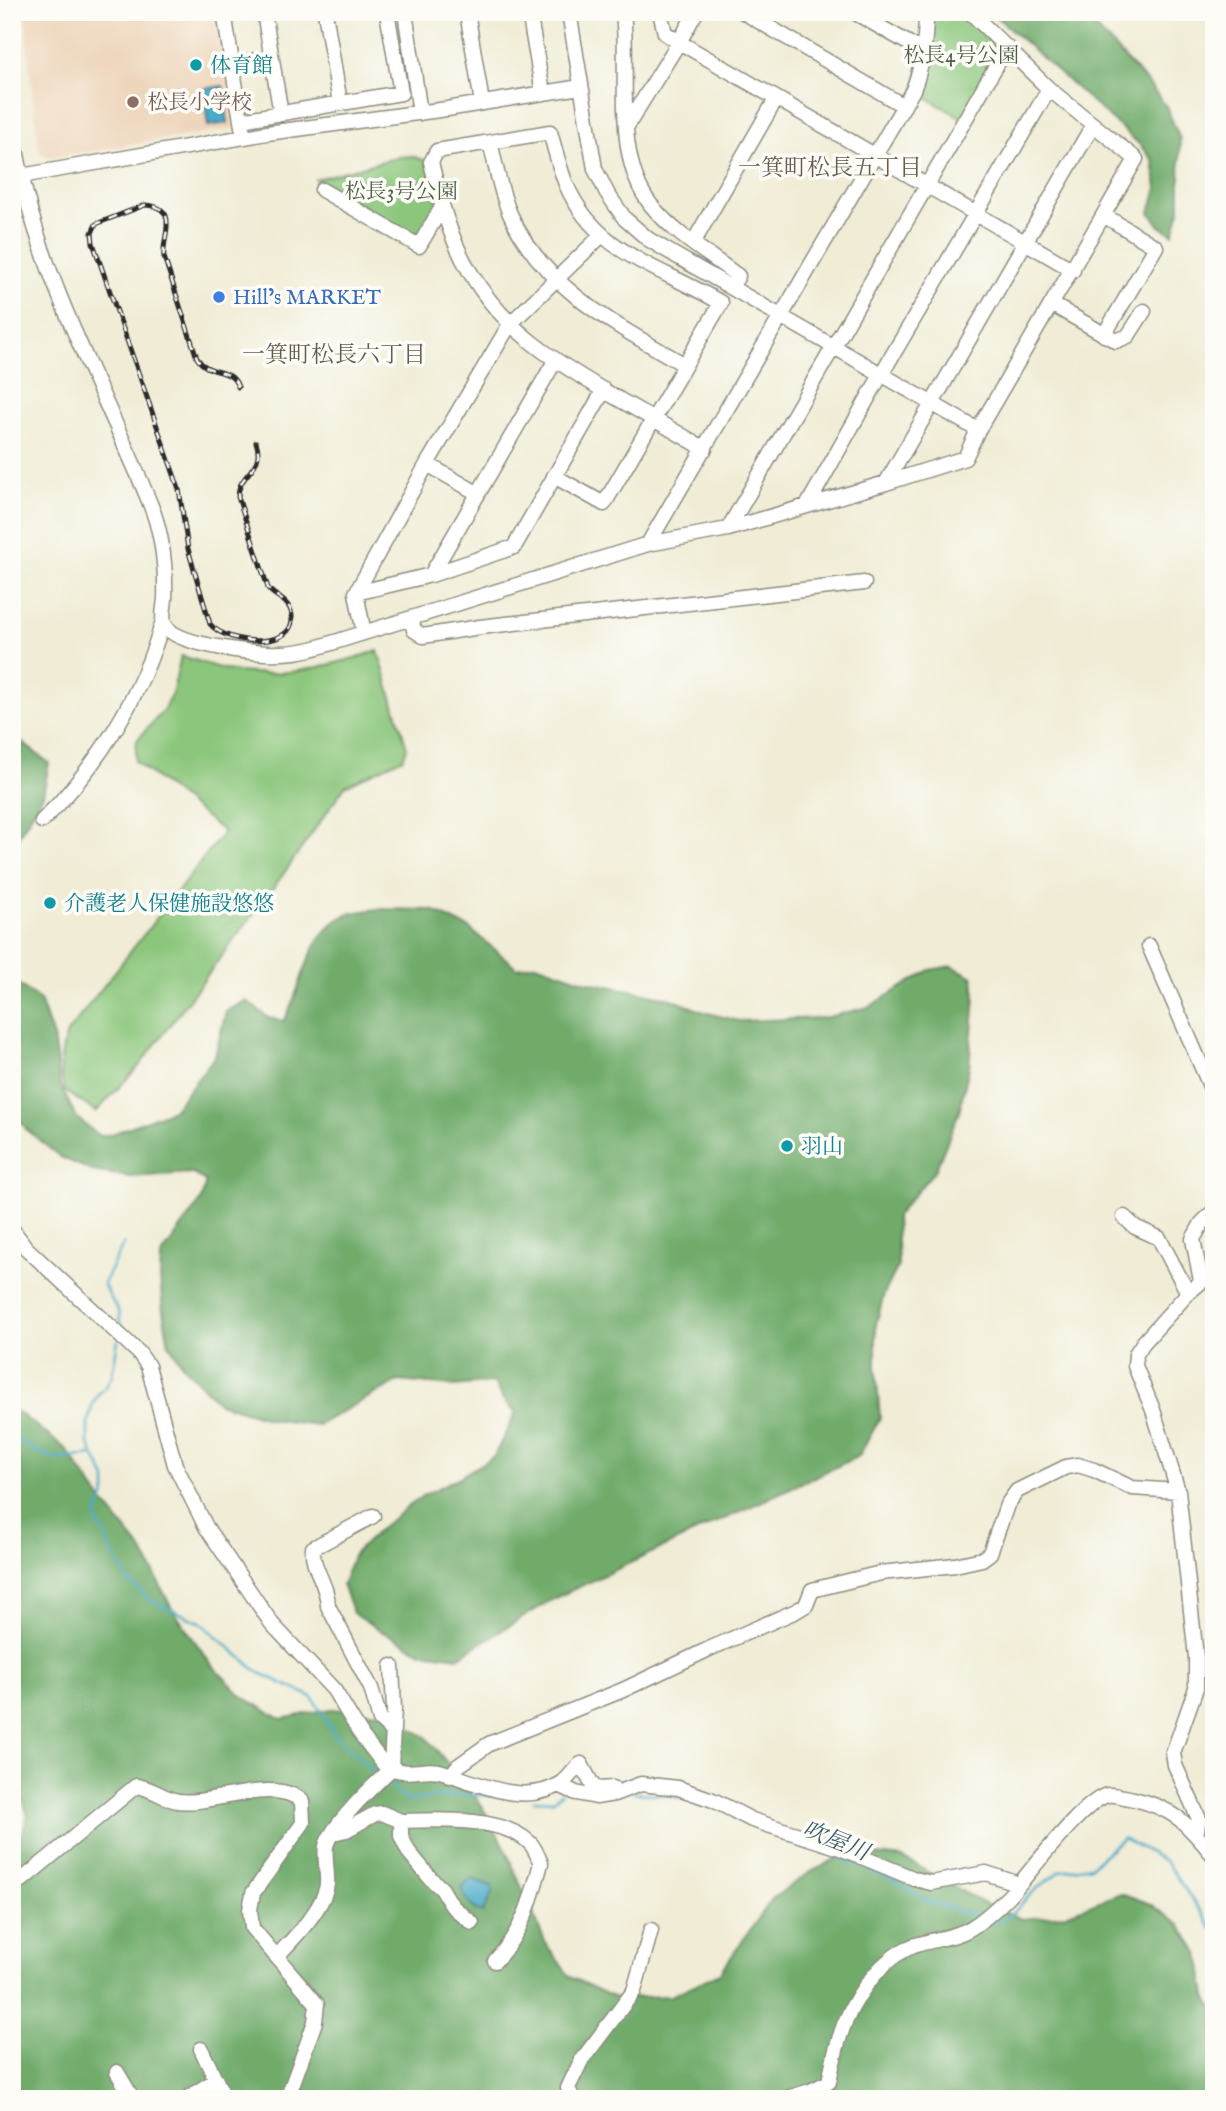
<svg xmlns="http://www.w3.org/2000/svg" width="1226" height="2111" viewBox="0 0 1226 2111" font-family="'IM FELL English','Noto Serif JP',serif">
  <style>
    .built { fill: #eed6bb }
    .green { fill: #8bc67b; stroke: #5b7853; stroke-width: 2 }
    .forest { fill: #70ab6b; stroke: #4e6b4b; stroke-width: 2 }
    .water { fill: #4aaac9; stroke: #3a6a7a; stroke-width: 2 }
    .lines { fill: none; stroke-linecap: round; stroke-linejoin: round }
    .stream { stroke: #4aaac9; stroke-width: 2.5 }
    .minor-casing { stroke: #8e8c80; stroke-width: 17 }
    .minor { stroke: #fff; stroke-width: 14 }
    .rail-casing { stroke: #2b2b2b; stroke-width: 5 }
    .rail { stroke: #fdfcf7; stroke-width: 2.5; stroke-dasharray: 8; stroke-linecap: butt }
    .culture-dot { fill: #0f9aa8; stroke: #fdfcf7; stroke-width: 2.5 }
    .education-dot { fill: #8d6e63; stroke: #fdfcf7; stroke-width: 2.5 }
    .shop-dot { fill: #3f7fe0; stroke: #fdfcf7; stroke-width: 2.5 }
    .labels { text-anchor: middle; stroke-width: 7; stroke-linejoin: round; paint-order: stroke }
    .park-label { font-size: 21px; fill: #4d6147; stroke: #fdfcf7 }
    .culture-label { font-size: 21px; fill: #0d838f; stroke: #fdfcf7; text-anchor: start }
    .education-label { font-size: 21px; fill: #785e54; stroke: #fdfcf7; text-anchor: start }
    .shop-label { font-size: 21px; fill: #366cbe; stroke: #fdfcf7; text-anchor: start }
    .neighbourhood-label { font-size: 23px; fill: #675d4f; stroke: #fdfcf7 }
    .water-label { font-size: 23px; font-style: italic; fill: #375e6a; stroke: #fdfcf7 }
  </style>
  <rect width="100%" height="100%" fill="#fdfcf7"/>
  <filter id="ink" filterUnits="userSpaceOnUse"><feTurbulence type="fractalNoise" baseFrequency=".0143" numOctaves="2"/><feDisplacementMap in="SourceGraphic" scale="14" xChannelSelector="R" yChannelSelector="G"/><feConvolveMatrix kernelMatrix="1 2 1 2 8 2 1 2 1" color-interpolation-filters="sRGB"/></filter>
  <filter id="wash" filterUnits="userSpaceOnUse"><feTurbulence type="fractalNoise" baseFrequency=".00686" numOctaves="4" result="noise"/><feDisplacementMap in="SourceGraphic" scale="28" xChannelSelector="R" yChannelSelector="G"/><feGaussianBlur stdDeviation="1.57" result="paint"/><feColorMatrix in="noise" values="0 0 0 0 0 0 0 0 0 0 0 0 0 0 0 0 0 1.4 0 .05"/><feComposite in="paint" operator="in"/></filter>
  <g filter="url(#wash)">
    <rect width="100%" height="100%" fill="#f0ecd5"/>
    <path class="built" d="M24 12H221L235 128 49 158 39 151Z"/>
    <path class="green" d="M928 12H967L1004 47 963 119 915 91Z
      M411 156 424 160 428 164 438 206 422 234 413 236 316 179 399 157Z
      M378 651 407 748 403 758 345 786 285 872 139 1066 96 1112 65 1091C59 1072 60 1052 67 1033L224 832 135 761 137 740 163 711 173 691 181 656C200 661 220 670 239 672 288 678 332 665 378 651Z"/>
    <path class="forest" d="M991 12H1075L1100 32 1147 82 1166 106 1180 139V211L1173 234 1160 226 1150 212 1157 188 1153 160 1138 143Z
      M12 735 49 763 43 795 12 847Z
      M377 909 432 910 469 928 517 968 536 964 584 981 669 998 704 1012 739 1021 824 1018 869 1007 930 970 952 966 973 977 975 996 969 1067 959 1112 936 1169 896 1216 898 1266 884 1294 876 1324V1369L880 1418 859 1456 555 1598 458 1657 422 1652 381 1631 353 1613 342 1585 354 1554 382 1527 422 1496 458 1478 494 1456 516 1413 505 1402 494 1382 453 1386 398 1381 318 1425 270 1419 219 1403 184 1367 169 1344 163 1311 160 1277 161 1256 201 1200 206 1181 191 1173 130 1177 92 1171 60 1157 26 1129 12 1107V980L40 1000 53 1037 60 1085 76 1117 99 1136 112 1134 173 1110 215 1056 226 1011 246 1001 269 1018 284 1021C304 986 307 930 349 914 358 911 368 911 377 909Z
      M12 1411 19 1413 66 1449 103 1502 143 1551 171 1607 210 1663 243 1697 281 1719 331 1709 384 1713 426 1737 480 1803 504 1846 546 1944 570 1977 615 1998 671 1996 720 1973 772 1899 809 1873 848 1852 903 1858 985 1904 1022 1919 1063 1915 1121 1893 1151 1904 1180 1925 1199 1953 1206 1995 1214 2009V2099H12V1862L28 1816 12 1765Z"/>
    <path class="water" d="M223 86 228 123 208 126 203 89Z
      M471 1879 492 1886V1893L483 1913C472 1908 464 1899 462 1888Z"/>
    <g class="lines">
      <path class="stream" d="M121 1331 119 1313 103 1284 124 1243
        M118 1340 112 1375 106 1387 99 1393 93 1403 88 1422V1443L106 1479V1492L97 1515 98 1525 106 1534 109 1547 129 1582 152 1601 200 1622 258 1672 312 1697 336 1737 377 1774
        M12 1435 35 1451 57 1459 94 1455
        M384 1781 408 1801 449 1795 496 1796
        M572 1783 589 1789
        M633 1793 656 1794 696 1801
        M534 1800 553 1801 562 1792
        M734 1818 746 1825
        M816 1847 891 1879 929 1902 980 1917
        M989 1920 996 1923 1008 1917 1034 1891 1060 1871 1091 1866 1123 1838 1165 1861 1214 1930"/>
    </g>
  </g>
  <g filter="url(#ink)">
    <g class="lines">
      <g class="minor-casing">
        <path id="minor" d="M224 12 242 127
          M264 12 281 114
          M325 12 340 103
          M405 12 420 113
          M467 12 482 103
          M529 12 543 93
          M569 12 595 169 607 193 625 219 648 239 673 254 978 430
          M623 12C630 72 612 156 651 205 674 234 709 254 738 276L731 287
          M660 12 665 33 679 42 696 12
          M743 12 904 106
          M854 12 924 52
          M232 64 272 58
          M241 120 401 93 387 12
          M12 124C31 264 97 374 149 501 162 531 166 567 165 599 164 610 160 621 168 629 184 646 257 654 280 653 294 653 309 650 322 646L648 544 728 529 886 483 965 458 978 430 1136 159 1049 89 970 12
          M627 126 679 42 1073 270
          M490 142C496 166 500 191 510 214 543 289 618 326 685 365
          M21 176 267 133 447 109 580 87
          M322 190 419 246 442 207
          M693 243 776 99
          M1053 305 1116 341 1128 336 1144 311
          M1104 335 1156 247 1105 216
          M427 464 477 493
          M554 476 604 504 721 303C662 267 596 255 566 184 559 167 555 149 550 132L437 151 431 162C440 200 450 239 470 272 503 329 553 360 608 393 641 412 673 430 705 449
          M886 483 1093 125
          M807 506 882 373 1049 89
          M728 529 1007 47
          M648 544 913 90C923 65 926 40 926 12
          M431 575 555 361
          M356 593 431 575 514 547 604 390
          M411 618 414 630 423 636 480 627 864 583
          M364 633 356 593 427 464 510 324 601 236
          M42 821C98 766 141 697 163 621
          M1149 946 1214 1095
          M1124 1217 1135 1227 1159 1238 1188 1293
          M12 1229 26 1248 139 1353 148 1366 175 1465 206 1527 272 1624 334 1690 362 1736 389 1771C373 1786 331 1826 326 1846 324 1858 328 1872 327 1884 324 1908 294 1938 278 1955
          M1201 1281 1193 1239 1202 1223 1214 1211
          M373 1516 313 1548C311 1568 328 1584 328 1606L371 1688 380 1720 392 1731
          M391 1768C412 1777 426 1766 443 1772 479 1784 525 1807 562 1783 569 1778 574 1769 581 1764L593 1786 599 1789 613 1788
          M389 1771 391 1768 394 1709 392 1666
          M450 1776 458 1766 489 1744 623 1690 709 1649 796 1611 806 1605 812 1590 881 1573 955 1565 982 1559 990 1553 1007 1505 1017 1491 1066 1467 1078 1465 1094 1470 1132 1488 1178 1491
          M559 1785 576 1793 596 1797 614 1794 641 1784 678 1788 713 1800 752 1820 840 1848 915 1879 931 1883 986 1873 1019 1884
          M401 1821C437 1820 503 1816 530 1843 535 1848 538 1857 541 1863 531 1901 523 1931 495 1961
          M333 1833 346 1830 375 1814 382 1813 401 1821V1836L408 1851 431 1879 442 1889 452 1906 472 1923
          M1196 1835 1199 1819 1175 1765 1173 1753 1196 1688V1657L1178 1491 1153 1410 1135 1366 1136 1354 1143 1343 1188 1293 1214 1271
          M12 1880H22L136 1786C153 1788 164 1799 178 1801 212 1806 274 1776 302 1801L303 1823 253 1893 250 1910 252 1928 317 2004 315 2022 287 2099
          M201 2049 225 2099
          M117 2072 133 2099
          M186 2099 216 2080
          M573 2099 568 2088 581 2061 634 1991 651 1930
          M784 2099 810 2091 829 2082C837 2038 847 2005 877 1972 888 1960 900 1950 916 1945 934 1939 955 1938 971 1928 984 1920 998 1907 1008 1897 1027 1877 1084 1799 1108 1795 1117 1794 1126 1798 1134 1799 1176 1809 1187 1824 1214 1856"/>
      </g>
      <use href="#minor" class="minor"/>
      <g class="rail-casing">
        <path id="rail" d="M238 387C231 366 209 377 197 358L164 257C161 238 182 207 145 205L96 224 92 233 93 243 179 489 188 549 210 624C226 645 302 652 291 611 287 599 274 597 268 588L238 497C238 472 266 470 256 442"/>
      </g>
      <use href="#rail" class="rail"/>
    </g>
  </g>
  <g class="culture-dot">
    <circle cx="196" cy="65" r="7"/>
    <circle cx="50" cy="903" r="7"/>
    <circle cx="787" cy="1146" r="7"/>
  </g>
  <circle class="education-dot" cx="133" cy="102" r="7"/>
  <circle class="shop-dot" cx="219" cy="297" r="7"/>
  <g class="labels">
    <g class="park-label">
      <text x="961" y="62">松長4号公園</text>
      <text x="401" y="198">松長3号公園</text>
    </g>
    <g class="culture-label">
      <text x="210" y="72">体育館</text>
      <text x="64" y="910">介護老人保健施設悠悠</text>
      <text x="801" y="1153">羽山</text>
    </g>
    <g class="education-label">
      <text x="147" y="109">松長小学校</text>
    </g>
    <g class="shop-label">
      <text x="233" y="304">Hill’s MARKET</text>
    </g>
    <g class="neighbourhood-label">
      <text x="830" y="175">一箕町松長五丁目</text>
      <text x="334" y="362">一箕町松長六丁目</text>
    </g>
    <g class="water-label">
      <text transform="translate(836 1840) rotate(22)" y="8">吹屋川</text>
    </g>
  </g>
  <rect width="1226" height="2111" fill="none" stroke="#fdfcf7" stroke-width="42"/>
</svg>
